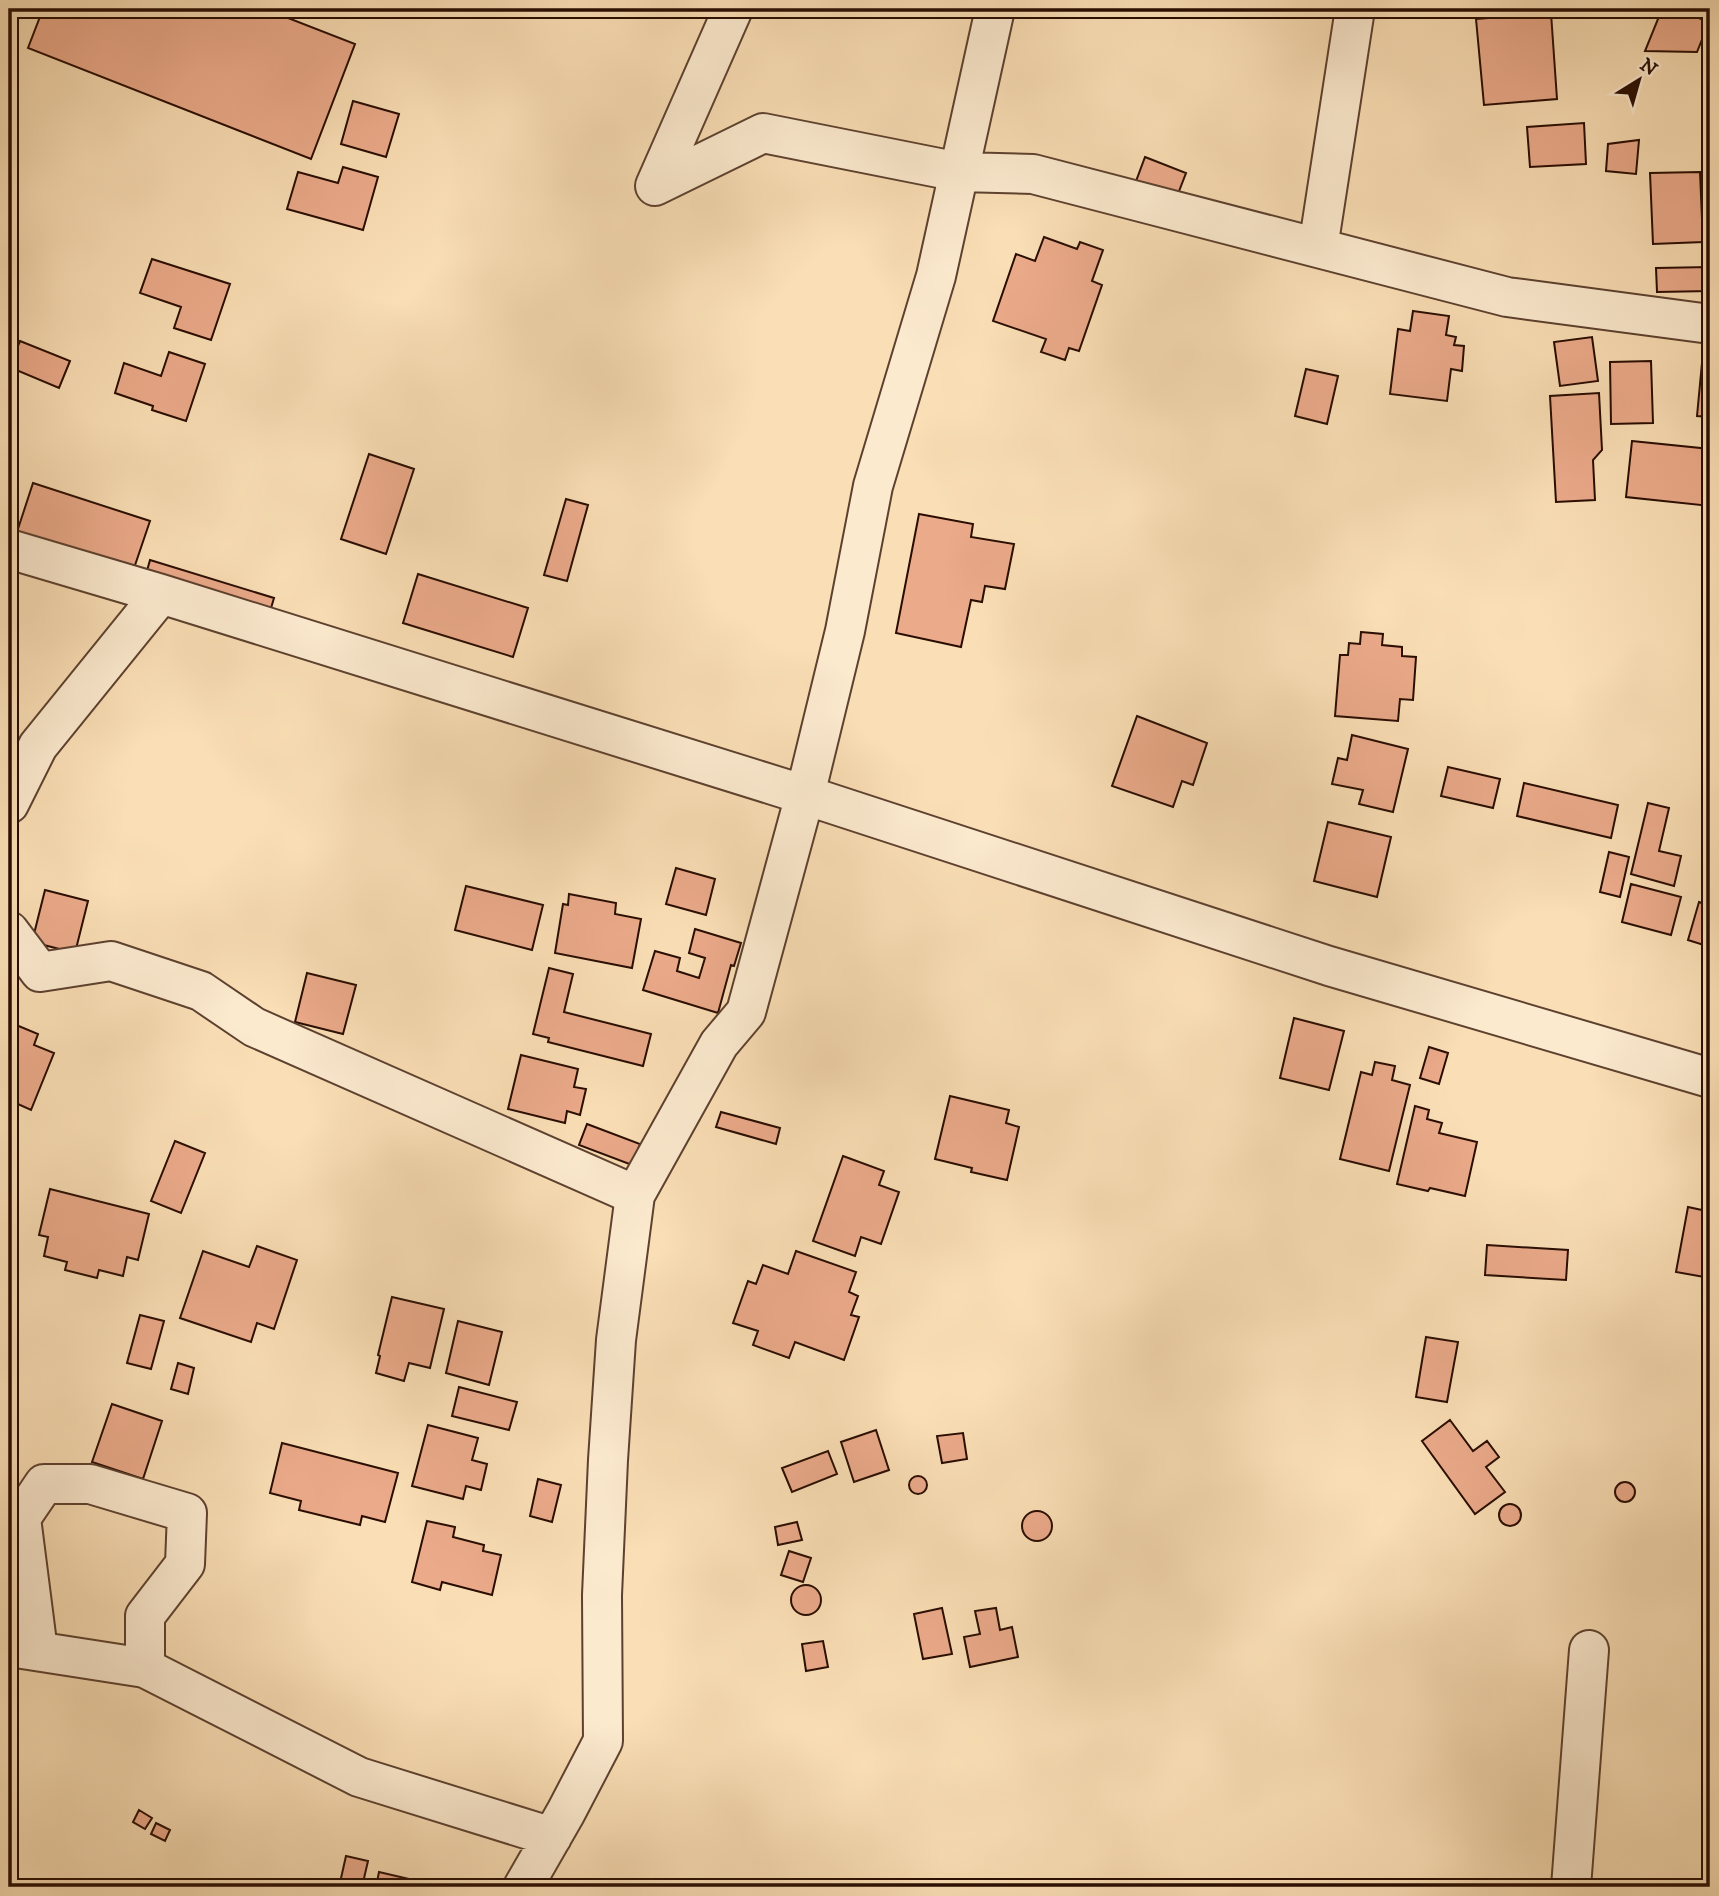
<svg xmlns="http://www.w3.org/2000/svg" width="1719" height="1896" viewBox="0 0 1719 1896" font-family="'IM FELL DW Pica',serif">
  <style>
    .building { fill: #ebaa8a; stroke: #290d02; stroke-width: 2 }
    .lines { fill: none; stroke-linecap: round; stroke-linejoin: round }
    .minor-casing { stroke: #5d412f; stroke-width: 42 }
    .minor { stroke: #fceacf; stroke-width: 38 }
  </style>
  <rect width="100%" height="100%" fill="#fadeb5"/>
  <filter id="stains"><feTurbulence type="fractalNoise" baseFrequency=".00286" numOctaves="4"/><feColorMatrix values="0 0 0 0 .2 0 0 0 0 .09 0 0 0 0 .02 0 0 0 .5 -.17"/></filter>
  <radialGradient id="worn" r=".72"><stop offset=".6" stop-color="#630" stop-opacity="0"/><stop offset="1" stop-color="#630" stop-opacity=".3"/></radialGradient>
  <path class="building" d="M43 9H265L355 44 311 159 28 48Z
    M1662 9H1676L1709 22 1697 52 1645 51Z
    M1551 13 1557 99 1484 105 1476 19Z
    M353 101 399 114 386 157 341 144Z
    M1584 123 1586 164 1530 167 1527 127Z
    M1639 140 1636 174 1606 171 1608 144Z
    M1145 157 1186 173 1176 199 1135 184Z
    M343 167 378 177 363 230 287 209 298 172 338 183Z
    M1700 172 1703 242 1653 244 1650 173Z
    M1044 237 1077 249 1080 242 1103 250 1092 281 1102 285 1079 351 1069 348 1065 360 1041 352 1046 339 993 321 1016 254 1035 261Z
    M152 259 230 284 211 340 174 328 181 307 140 293Z
    M1710 267V291L1657 292 1656 268Z
    M1413 311 1449 316 1446 335 1456 337 1454 345 1464 346 1462 371 1451 369 1447 401 1390 394 1398 329 1410 331Z
    M1592 337 1598 381 1560 386 1554 342Z
    M20 341 70 361 59 388 9 367Z
    M169 352 205 364 186 421 152 410 153 406 115 393 124 363 161 376Z
    M1651 361 1653 423 1611 424 1610 362Z
    M1702 363H1710V417L1697 416Z
    M1306 369 1338 376 1327 424 1295 416Z
    M1599 393 1602 450 1593 460 1595 500 1556 502 1550 396Z
    M1632 441 1710 449V506L1626 497Z
    M369 454 414 469 386 554 341 539Z
    M33 483 150 521 131 577 15 538Z
    M566 499 588 505 567 581 544 575Z
    M919 514 973 524 971 537 1014 544 1005 589 985 586 982 602 971 600 961 647 896 633Z
    M150 560 274 598 269 615 145 578Z
    M418 574 528 608 513 657 403 623Z
    M1361 632 1383 634 1382 645 1402 647V656L1416 657 1413 700 1400 699 1398 721 1335 716 1340 655H1348L1349 643 1360 644Z
    M1137 716 1207 743 1193 785 1182 781 1173 807 1112 786Z
    M1352 735 1408 749 1393 812 1359 804 1363 790 1332 784 1338 758 1347 760Z
    M1448 767 1500 779 1493 808 1441 796Z
    M1524 783 1618 805 1611 838 1517 816Z
    M1648 803 1669 808 1659 851 1681 856 1674 886 1631 874Z
    M1328 822 1391 837 1377 897 1314 881Z
    M1609 852 1629 857 1620 897 1600 892Z
    M676 868 715 879 706 915 666 904Z
    M1631 884 1681 897 1671 935 1622 922Z
    M466 886 543 905 532 950 455 930Z
    M45 890 88 901 75 953 32 942Z
    M569 894 616 903 615 914 641 919 632 968 555 953 563 904 568 905Z
    M1699 902 1710 906V947L1688 940Z
    M695 929 741 943 734 966 731 965 718 1013 643 990 655 951 680 958 677 971 699 978 705 958 689 953Z
    M549 968 573 974 564 1012 651 1034 643 1066 548 1042 549 1038 533 1034Z
    M307 973 356 985 343 1034 295 1022Z
    M1294 1018 1344 1031 1329 1090 1280 1078Z
    M9 1022 38 1034 34 1045 54 1053 31 1110 9 1100Z
    M1429 1047 1448 1053 1439 1084 1420 1078Z
    M521 1055 578 1069 574 1087 586 1089 580 1115 567 1111 565 1123 508 1109Z
    M1375 1062 1395 1066 1392 1080 1410 1085 1389 1171 1340 1159 1361 1072 1372 1075Z
    M950 1096 1009 1110 1006 1123 1019 1127 1007 1180 971 1172 972 1168 935 1159Z
    M1415 1106 1429 1110 1427 1119 1442 1123 1439 1133 1477 1142 1465 1196 1430 1188 1428 1191 1397 1184Z
    M721 1112 780 1128 776 1144 716 1127Z
    M587 1124 640 1144 632 1165 579 1145Z
    M175 1141 205 1153 181 1213 151 1201Z
    M843 1156 884 1171 879 1185 899 1192 881 1244 861 1237 855 1256 813 1241Z
    M50 1189 149 1214 138 1260 127 1257 123 1276 99 1270 97 1278 65 1270 67 1262 44 1256 48 1237 39 1235Z
    M1705 1194 1710 1195V1278L1676 1272 1688 1207 1702 1210Z
    M1487 1245 1568 1250 1566 1280 1485 1275Z
    M257 1246 297 1260 274 1329 257 1323 251 1342 180 1318 203 1251 249 1267Z
    M796 1251 856 1272 849 1292 858 1296 851 1315 859 1317 844 1360 795 1342 789 1358 753 1345 758 1331 733 1323 748 1281 756 1284 763 1265 788 1274Z
    M392 1297 444 1309 430 1368 409 1363 404 1381 376 1373 380 1356 378 1355Z
    M140 1315 164 1321 151 1369 127 1363Z
    M458 1321 502 1332 489 1385 446 1373Z
    M1426 1337 1458 1342 1447 1402 1416 1397Z
    M178 1363 194 1368 188 1394 171 1389Z
    M459 1387 517 1402 509 1430 452 1416Z
    M112 1404 162 1421 143 1479 92 1462Z
    M1450 1420 1473 1451 1487 1441 1499 1457 1486 1467 1505 1492 1475 1514 1422 1441Z
    M428 1425 478 1438 472 1460 487 1464 481 1490 466 1486 463 1499 412 1486Z
    M876 1430 889 1470 854 1482 841 1442Z
    M963 1433 967 1459 942 1463 937 1436Z
    M282 1443 398 1473 385 1522 362 1516 360 1525 299 1510 301 1501 270 1493Z
    M828 1451 837 1474 792 1492 782 1468Z
    M909 1485a9 9 0 1 1 18 0a9 9 0 1 1-18 0Z
    M538 1479 561 1485 552 1522 530 1516Z
    M1615 1492a10 10 0 1 1 20 0a10 10 0 1 1-20 0Z
    M1499 1515a11 11 0 1 1 22 0a11 11 0 1 1-22 0Z
    M1022 1526a15 15 0 1 1 30 0a15 15 0 1 1-30 0Z
    M427 1521 455 1527 453 1537 484 1545 483 1551 501 1555 492 1595 442 1582 440 1590 412 1582Z
    M797 1522 802 1540 778 1545 775 1527Z
    M789 1551 811 1558 803 1582 781 1575Z
    M791 1600a15 15 0 1 1 30 0a15 15 0 1 1-30 0Z
    M942 1608 952 1654 923 1659 914 1614Z
    M996 1608 1000 1630 1012 1627 1018 1657 970 1667 964 1637 980 1634 975 1611Z
    M823 1641 828 1667 806 1671 802 1644Z
    M139 1810 152 1818 145 1829 133 1822Z
    M156 1823 170 1830 165 1841 151 1834Z
    M346 1856 368 1861 362 1887H339Z
    M379 1872 409 1879 407 1887H376Z"/>
  <g class="lines">
    <g class="minor-casing">
      <path id="minor" d="M733 9 655 186 763 133 959 172 1033 174 1507 297 1710 324
        M1318 248 1355 9
        M9 549 161 594 805 795 1329 966 1710 1078
        M9 804 38 746 161 594
        M9 931 40 972 111 961 201 991 254 1027 635 1195
        M16 1648 145 1668 359 1777 552 1837
        M38 1651 21 1518 44 1484H90L187 1513 185 1564 145 1616V1668
        M523 1887 566 1812 603 1741 602 1595 608 1460 616 1340 635 1195 719 1044 746 1012 805 795 845 631 873 486 936 276 995 9
        M1571 1887 1589 1650"/>
    </g>
    <use href="#minor" class="minor"/>
  </g>
  <rect width="1719" height="1896" fill="none" stroke="#fadeb5" stroke-width="35"/>
  <rect x="10" y="10" width="1698" height="1875" fill="none" stroke="#290d02" stroke-width="3.5"/>
  <rect x="18" y="18" width="1684" height="1861" fill="none" stroke="#290d02" stroke-width="2"/>
  <g transform="translate(1639 80) rotate(37)" stroke="#fceacf" stroke-width="5" paint-order="stroke">
  <path d="M0-5L12 26L0 18L-12 26Z" fill="#290d02"/>
  <text y="-10" font-size="19" font-weight="bold" text-anchor="middle" fill="#290d02">N</text>
  </g>
  <rect width="100%" height="100%" filter="url(#stains)"/>
  <rect width="100%" height="100%" fill="url(#worn)"/>
</svg>
